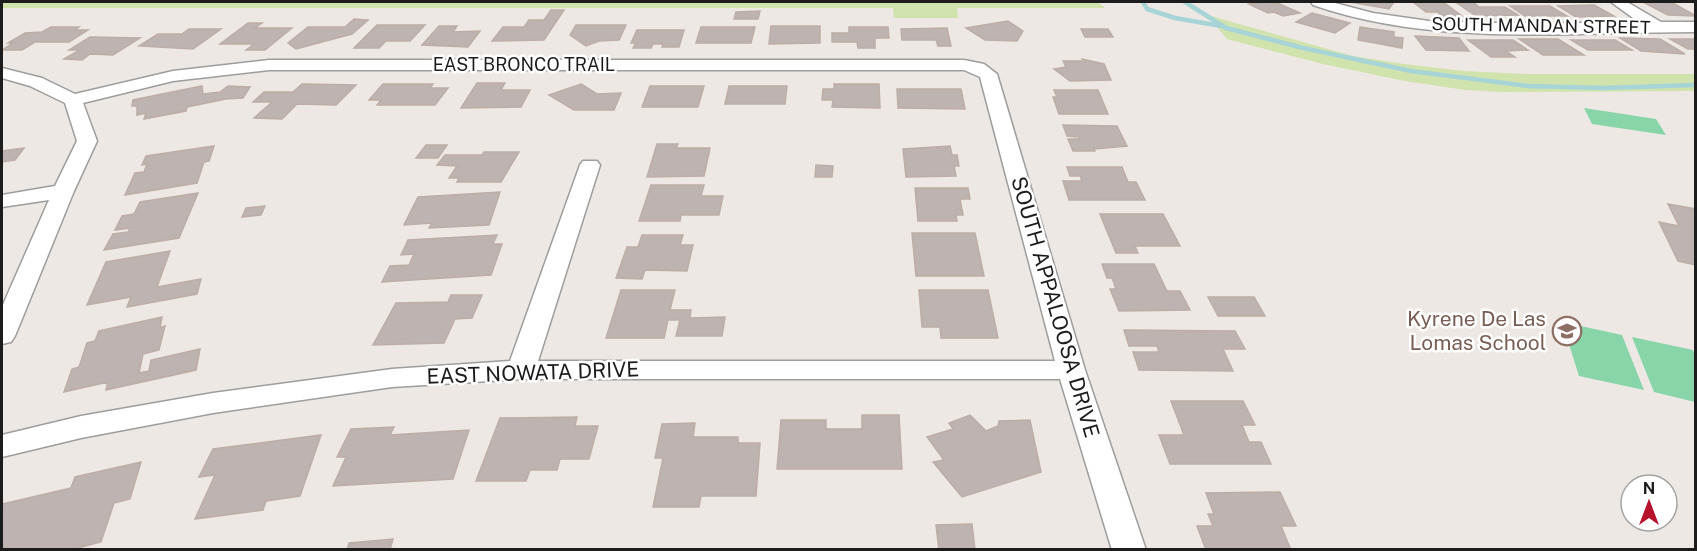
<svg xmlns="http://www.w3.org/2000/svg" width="1697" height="551" viewBox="0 0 1697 551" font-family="'Public Sans',sans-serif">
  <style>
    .grass { fill: #d0e3ad }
    .pitch { fill: #88d5aa }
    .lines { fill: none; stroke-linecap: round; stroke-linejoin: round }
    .stream { stroke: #a7d4d7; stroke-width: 4.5 }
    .building { fill: #bdb3b0; stroke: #bdada7; stroke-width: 1.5 }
    .minor-casing { stroke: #9d9d9d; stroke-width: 3 }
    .minor { fill: #fff; fill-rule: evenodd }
    .labels { text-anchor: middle; stroke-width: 5; stroke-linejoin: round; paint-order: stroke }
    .far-street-label { font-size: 18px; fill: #1c1c1c; stroke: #fff }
    .street-label { font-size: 21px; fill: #1c1c1c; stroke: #fff }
    .education-label { font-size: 21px; fill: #785e54; stroke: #fff; text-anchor: end }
  </style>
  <rect width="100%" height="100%" fill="#ede8e3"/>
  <path class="grass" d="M2 2H1098L1105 8H957L958 18H894L893 8H2Z
    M1207 15 1353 56 1404 64 1464 71 1525 74H1695V91L1501 92 1465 90 1405 81 1323 64 1227 39Z"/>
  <path class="pitch" d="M1584 108 1656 119 1666 135 1592 124Z
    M1562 322 1622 335 1644 390 1579 376Z
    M1632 337 1693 350 1695 356V402L1654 392Z"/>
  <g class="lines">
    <path class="stream" d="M1143 2 1147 9 1175 18 1221 26
      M1185 2 1226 28 1303 48 1411 71 1528 86 1603 88 1696 85"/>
  </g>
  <path class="building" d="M1260 2H1275L1300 13 1283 16 1274 12 1268 13 1249 4Z
    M1350 2H1394L1389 9Z
    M1413 2H1443L1462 16H1442L1437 12H1426Z
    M1473 2 1479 7H1505L1518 15 1476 16 1457 3Z
    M1643 2H1671L1696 16 1668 15Z
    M1594 5 1614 16 1576 17 1558 6Z
    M1510 6H1550L1567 16H1525Z
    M551 10H564L544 40 492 41 503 27H524L529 20H544Z
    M760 11 758 19H734L736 12Z
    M1312 13 1350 23 1335 33 1296 22Z
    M354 19 368 20 352 34 296 49 288 43 308 27H345Z
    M1008 21 1023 31 1017 41 985 40 966 28Z
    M248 23H262L255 28H292L265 50H246L254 44H220Z
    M377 25H425L410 41H386L379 48H354Z
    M576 25H626L619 40 599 41 586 46 570 35Z
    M439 26H457L453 32 480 31 468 47 422 45Z
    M771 26H820V43L769 44Z
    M51 27H79L75 30H88L69 42H35L22 50H2L13 43H8L25 33 42 32Z
    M701 27H755L751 43H696Z
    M849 27H888L889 38H875V48H858L857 42H832V33H849Z
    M1360 27 1394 32V37L1403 38 1402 48 1358 40Z
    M947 28 951 46H938L936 40H902L901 29Z
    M189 29H221L193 49 139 46 158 34H182Z
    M1081 29H1108L1113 37H1085Z
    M637 30H684L679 47H662L663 44H653L651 48H633L636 43H631Z
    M1415 36 1459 38 1469 51 1426 50Z
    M90 37 140 38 113 55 90 54 82 60 64 59 80 50H69Z
    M1620 38 1660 39 1685 54 1641 51Z
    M1519 39H1558L1584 55H1543Z
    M1670 39H1696V49H1688Z
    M1468 40H1513L1528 50 1506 51 1515 57H1491Z
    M1571 40H1615L1632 50H1588Z
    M1082 59 1104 64 1111 80 1070 81 1054 69 1066 67 1063 61H1082Z
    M477 83H505L501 90H530L521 107 461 108Z
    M302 84 356 85 336 105 297 104 282 119 254 118 272 102H253L264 92H293Z
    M383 84H433L430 88H448L435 105H377L381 100H369Z
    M581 84 597 94 621 93 614 110H574L549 95Z
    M834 84H879L880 108 832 107 833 100H822L823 89H834Z
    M202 86 203 94 220 92 228 86 250 87 243 98 226 99 187 107 186 111 144 119 146 113 137 115V106H132L133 100Z
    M650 86H704L698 107H642Z
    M729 86H787L785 104H725Z
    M897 89H961L965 109 898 108Z
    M1054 90H1098L1108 114H1059L1053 97H1057Z
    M1063 125 1117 126 1127 146 1094 149 1095 151H1073L1068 139H1080L1079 137 1067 136Z
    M657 144H678L676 148H710L704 176 647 177Z
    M426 145H447L438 158H416Z
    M214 146 209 161 204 162 197 183 125 195 135 173 144 172 147 164 142 165 146 156Z
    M950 146 952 155H957L959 166H954L956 176 906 177 903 149Z
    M24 148 15 160 2 162V151Z
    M484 152H519L501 182H457L459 178H449L457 166 437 165 445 155H482Z
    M816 165 833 166 832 177H815Z
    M1067 167H1122L1128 182H1136L1145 200H1069L1063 181H1082L1080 176H1070Z
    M651 185H704L701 196H723L719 215H681L680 221H639Z
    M915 188H968L970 199H960L963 215H956L957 221H918Z
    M500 192 489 225 429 228 432 223 404 225 418 197Z
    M198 193 179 238 104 250 113 234 128 232 130 228 115 230 122 216 134 214 140 202Z
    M1668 204 1696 209V265L1678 261 1659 222 1679 226Z
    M265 206 261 215 242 217 246 208Z
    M1100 214H1163L1180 246H1135L1138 253H1116Z
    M912 233H975L984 276H916Z
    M497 235 493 244H502L491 275 382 282 390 266 409 265 414 254 401 255 408 240Z
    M642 235H683L680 245H693L687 271 645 270 642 279 616 278 627 247H638Z
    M170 251 157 287 201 279 197 294 127 307 131 297 87 305 106 262Z
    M1102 264H1154L1167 291H1180L1190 310 1119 311 1110 289H1116L1112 278H1107Z
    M621 290H675L670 310H691L690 318 725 317 722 336H676L680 320H668L664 338H606Z
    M919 290H988L998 338H941L940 327H922Z
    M451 295H482L472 318 455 319 444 343 373 345 396 303 448 302Z
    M1208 297H1254L1265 316H1218Z
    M162 317 160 328 165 326 159 350 143 354 139 373 149 371 151 360 200 349 196 370 106 390 108 382 64 392 72 369 79 367 87 343 95 341 99 331Z
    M1124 330 1235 331 1245 349H1223L1233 371 1139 370 1133 352H1159L1157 346H1129Z
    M1171 401H1243L1255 425H1242L1249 442H1261L1271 464H1170L1159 435H1184Z
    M862 415H899L902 469H777L781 420H826V429H862Z
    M970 415 986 431 998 426 999 421 1030 420 1041 472 962 497 933 462 944 460 927 437 953 429 949 423Z
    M577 417 575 426H598L589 459H560L557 470H530L526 481H476L500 418Z
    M695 423 693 437H738V443H760L756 496H701L699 507H653L663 458H655L662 424Z
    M394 427 390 435 469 430 453 479 333 486 346 457H337L351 429Z
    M321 435 300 496 266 501 263 510 195 519 215 475 199 477 213 449Z
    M141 462 130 499 114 503 101 542 70 550H2V504L71 488 75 477Z
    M1280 492 1296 526H1281L1291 550H1206L1197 526H1213L1208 514H1214L1206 493Z
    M972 524 975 550H939L936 525Z
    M393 539 390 550H347L349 543Z"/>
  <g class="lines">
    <g class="minor-casing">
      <path id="minor" d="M1311 2H1331L1373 13 1429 21 1487 23H1640L1611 2H1627L1661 22H1696V32C1569 32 1434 47 1313 5Z
        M269 60H964L984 64 997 74 1085 370 1146 550H1112L1060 379H521L392 387 213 413 81 438 2 457V435L81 416 213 393 392 369 510 361 580 165 583 161H597L600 165 538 361H1055L980 77 964 70H269L173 81 83 103 97 141 74 191 15 336 11 342 2 344V307L49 200 2 207V195L55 186 77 141 65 103 30 86 2 78V68L42 78 75 94 173 71Z"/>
    </g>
    <use href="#minor" class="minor"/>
  </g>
  <defs>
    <g id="school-ring" transform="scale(1.5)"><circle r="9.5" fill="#fff" stroke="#8d6e63" stroke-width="1.5"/><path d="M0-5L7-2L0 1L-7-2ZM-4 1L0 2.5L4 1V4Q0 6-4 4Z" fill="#8d6e63"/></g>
  </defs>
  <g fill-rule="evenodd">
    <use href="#school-ring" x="1567" y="331"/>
  </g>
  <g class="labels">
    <g class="far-street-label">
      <text transform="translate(1541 26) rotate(1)" y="6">SOUTH MANDAN STREET</text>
      <text x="524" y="71">EAST BRONCO TRAIL</text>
    </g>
    <g class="street-label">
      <text transform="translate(1055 307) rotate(74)" y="7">SOUTH APPALOOSA DRIVE</text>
      <text transform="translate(533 373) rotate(-2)" y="7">EAST NOWATA DRIVE</text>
    </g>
    <g class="education-label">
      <text x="1546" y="326">Kyrene De Las<tspan x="1546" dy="24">Lomas School</tspan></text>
    </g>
  </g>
  <rect width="1697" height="551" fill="none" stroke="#1c1c1c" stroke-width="6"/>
  <g transform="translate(1649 503)"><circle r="28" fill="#ffffff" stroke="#a4a4a4" stroke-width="1.5"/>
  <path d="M0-4.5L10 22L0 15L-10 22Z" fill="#b6122d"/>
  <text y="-9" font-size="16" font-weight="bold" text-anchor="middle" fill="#1c1c1c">N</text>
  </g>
</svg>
